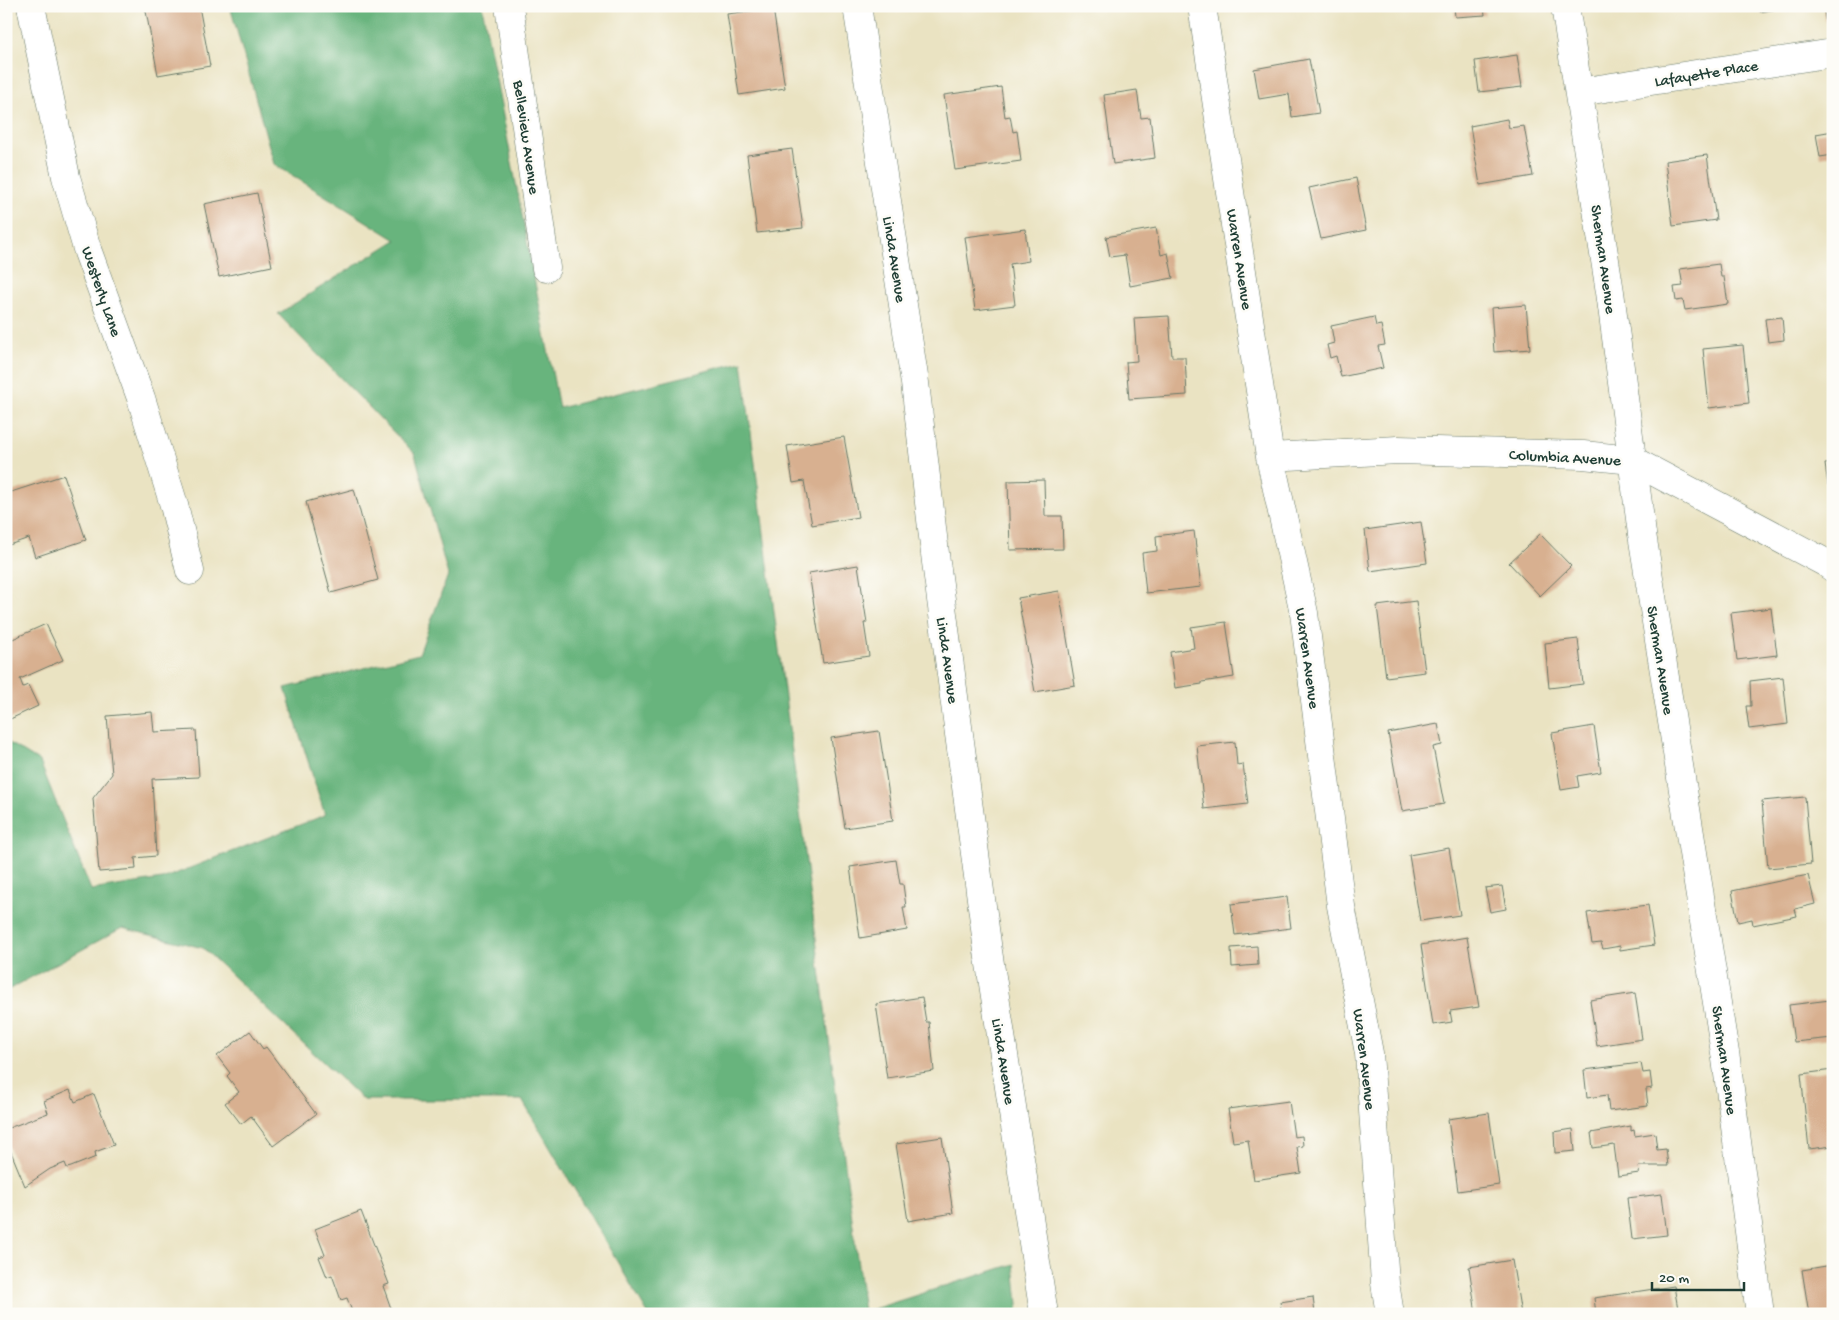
<svg xmlns="http://www.w3.org/2000/svg" width="1839" height="1320" viewBox="0 0 1839 1320" font-family="'Gochi Hand',sans-serif">
  <style>
    .forest { fill: #68b47d; stroke: #447858 }
    .building { fill: #d8b090 }
    .lines { fill: none; stroke-linecap: round; stroke-linejoin: round }
    .minor-casing { stroke: #676; stroke-width: 29 }
    .minor { stroke: #fff; stroke-width: 28 }
    .labels { text-anchor: middle; stroke-width: 5; stroke-linejoin: round; paint-order: stroke }
    .street-label { font-size: 16px; fill: #1f3d34; stroke: #fdfcf7 }
  </style>
  <rect width="100%" height="100%" fill="#fdfcf7"/>
  <filter id="ink" filterUnits="userSpaceOnUse"><feTurbulence type="fractalNoise" baseFrequency=".02" numOctaves="2"/><feDisplacementMap in="SourceGraphic" scale="10" xChannelSelector="R" yChannelSelector="G"/><feConvolveMatrix kernelMatrix="1 2 1 2 8 2 1 2 1" color-interpolation-filters="sRGB"/></filter>
  <filter id="wash" filterUnits="userSpaceOnUse"><feTurbulence type="fractalNoise" baseFrequency=".0096" numOctaves="4" result="noise"/><feDisplacementMap in="SourceGraphic" scale="20" xChannelSelector="R" yChannelSelector="G"/><feGaussianBlur stdDeviation="1.12" result="paint"/><feColorMatrix in="noise" values="0 0 0 0 0 0 0 0 0 0 0 0 0 0 0 0 0 1.4 0 .05"/><feComposite in="paint" operator="in"/></filter>
  <g filter="url(#wash)">
    <rect width="100%" height="100%" fill="#eae3c2"/>
    <path class="forest" d="M230 6H482L559 408 742 362 864 1312 1014 1264 1019 1314H648L522 1100H363L203 948 122 928 6 991V741L40 762 91 890 162 879 325 815 285 688 419 654 448 575 415 454 278 314 396 240 274 164Z"/>
    <g id="blocks">
      <path class="building" d="M145 6H199L210 66 158 75Z
        M1454 6H1484L1485 15 1455 17Z
        M1759 6H1788L1789 7 1760 12Z
        M1823 6H1833V22L1826 23Z
        M773 8 785 88 739 95 727 14Z
        M1517 55 1522 87 1479 92 1475 61Z
        M1309 59 1319 113 1292 117 1289 94 1259 99 1254 69Z
        M1001 87 1005 117 1010 116 1013 132 1017 131 1021 161 955 170 944 95Z
        M1137 90 1141 118 1150 117 1155 158 1113 164 1104 95Z
        M1507 119 1509 128 1524 126 1533 176 1480 185 1470 126Z
        M1833 131V155L1820 157 1816 134Z
        M792 149 803 228 757 233 747 155Z
        M1707 155 1716 220 1673 226 1665 161Z
        M1356 178 1366 230 1321 239 1309 188Z
        M257 193 272 266 219 277 204 204Z
        M1156 228 1161 255 1168 253 1173 278 1130 286 1125 255 1110 257 1106 237Z
        M1025 229 1029 261 1010 264 1015 305 975 310 965 237Z
        M1719 264 1721 277H1724L1728 304 1685 310 1683 300 1676 301 1674 287 1683 286 1680 269Z
        M1526 305 1530 349 1494 352 1491 308Z
        M1169 316 1172 357H1185L1187 395 1129 399 1126 362 1137 361 1134 318Z
        M1374 317 1376 326 1381 325 1385 345 1378 346 1383 368 1341 377 1336 356 1330 358 1327 345 1334 343 1331 326Z
        M1782 317 1784 340 1768 342 1765 319Z
        M1743 345 1749 403 1709 408 1703 349Z
        M844 437 858 517 812 525 804 481 793 483 787 446Z
        M1833 463V484L1828 485 1825 464Z
        M64 475 86 540 35 557 29 538 6 546V490L8 493Z
        M1044 480 1045 516H1062L1063 549 1010 550 1008 481Z
        M354 489 378 580 331 593 306 502Z
        M1421 522 1427 563 1370 571 1365 530Z
        M1194 531 1201 587 1146 593 1142 553 1157 551 1156 536Z
        M1540 534 1571 566 1540 596 1509 563Z
        M858 565 867 623H864L869 656 823 663 809 573Z
        M1059 591 1075 685 1035 692 1018 598Z
        M1416 601 1425 672 1386 677 1377 606Z
        M1771 608 1777 655 1737 660 1731 613Z
        M1226 622 1234 677 1202 682V684L1175 688 1170 652 1194 648 1191 627Z
        M46 624 63 660 20 679 23 687 28 685 38 706 6 721V642Z
        M1578 639 1583 684 1549 688 1545 643Z
        M1783 677 1788 724 1749 729 1746 706H1751L1750 681Z
        M152 712 154 732 196 730 199 777 152 779 156 856 135 858 136 869 99 872 93 798 112 774 107 716Z
        M1438 724 1442 745 1433 747 1444 804 1402 811 1388 733Z
        M1594 726 1601 772 1577 776 1579 787 1561 790 1552 733Z
        M879 731 893 821 845 828 831 738Z
        M1235 742 1237 765 1243 764 1248 804 1204 809 1197 746Z
        M1805 797 1811 864 1768 868 1762 801Z
        M1449 848 1460 915 1420 921 1409 855Z
        M896 860 900 884H903L906 907H903L907 930 860 938 850 867Z
        M1808 875 1815 904 1795 909 1797 916 1753 925 1752 919 1738 922 1732 891Z
        M1502 886 1506 909 1490 912 1485 888Z
        M1287 897 1291 928 1235 935 1231 904Z
        M1648 905 1654 945 1620 950V946L1603 949 1601 943 1592 944 1587 913Z
        M1467 937 1479 1007 1450 1011 1452 1022 1433 1025 1421 945Z
        M1257 946 1258 965 1232 967 1231 948Z
        M1635 993 1642 1039 1597 1046 1590 1000Z
        M922 997 926 1022H929L934 1071 887 1078 876 1004Z
        M1830 1000 1833 1038 1794 1042 1789 1005Z
        M250 1031 263 1049 266 1047 316 1114 273 1146 251 1116 241 1124 225 1103 239 1092 227 1076 230 1073 217 1056Z
        M1641 1063 1643 1073 1650 1072 1652 1088 1646 1089 1648 1106 1609 1111 1607 1095 1587 1098 1584 1070Z
        M1833 1070V1146L1809 1149 1801 1074Z
        M70 1090 75 1102 94 1094 114 1145 95 1152 96 1157 71 1167 67 1168 65 1163 50 1169 25 1186 6 1140V1129L48 1113 44 1101Z
        M1289 1101 1294 1137 1302 1136 1303 1146 1297 1147 1301 1173 1254 1180 1248 1140 1233 1142 1228 1109Z
        M1489 1113 1499 1185 1458 1191 1448 1119Z
        M1631 1126V1131L1634 1130 1635 1136 1655 1133 1657 1150 1666 1149 1668 1166H1638L1639 1173 1618 1176 1614 1145 1593 1148 1591 1133Z
        M1573 1129 1575 1151 1555 1153 1554 1132Z
        M942 1137 953 1213 908 1221 896 1144Z
        M1662 1194 1667 1235 1632 1239 1627 1198Z
        M361 1211 389 1284 383 1286 393 1314H353L347 1298 341 1300 332 1275 327 1277 319 1257 325 1255 315 1229Z
        M1512 1260 1521 1314H1476L1469 1267Z
        M1832 1265 1833 1314H1809L1802 1270Z
        M1674 1286 1678 1309H1673L1674 1314H1596L1594 1298Z
        M1313 1297 1315 1314H1282L1280 1302Z"/>
    </g>
  </g>
  <g filter="url(#ink)">
    <use href="#blocks" fill-opacity="0" stroke="#676" stroke-width="1"/>
    <g class="lines">
      <g class="minor-casing">
        <path id="minor" d="M31 6 66 177 88 252 141 398 174 505 190 571
          M509 6 546 268
          M857 6 915 383 936 562 988 951 1044 1314
          M1202 6 1270 457 1304 613 1341 906 1369 1053 1385 1283 1390 1314
          M1565 6 1610 292 1642 534 1726 1059 1760 1314
          M1579 92 1833 53
          M1270 457 1398 450 1583 455 1632 460 1826 563 1833 568"/>
      </g>
      <use href="#minor" class="minor"/>
    </g>
  </g>
  <g class="labels">
    <g class="street-label">
      <text transform="translate(1706 72) rotate(-9)" y="6">Lafayette Place</text>
      <text transform="translate(528 137) rotate(82)" y="6">Belleview Avenue</text>
      <text transform="translate(896 259) rotate(81)" y="6">Linda Avenue</text>
      <text transform="translate(1241 259) rotate(81)" y="6">Warren Avenue</text>
      <text transform="translate(1605 259) rotate(82)" y="6">Sherman Avenue</text>
      <text transform="translate(103 291) rotate(71)" y="6">Westerly Lane</text>
      <text transform="translate(1565 456) rotate(3)" y="6">Columbia Avenue</text>
      <text transform="translate(1309 658) rotate(82)" y="6">Warren Avenue</text>
      <text transform="translate(949 660) rotate(82)" y="6">Linda Avenue</text>
      <text transform="translate(1662 660) rotate(81)" y="6">Sherman Avenue</text>
      <text transform="translate(1366 1059) rotate(83)" y="6">Warren Avenue</text>
      <text transform="translate(1726 1060) rotate(82)" y="6">Sherman Avenue</text>
      <text transform="translate(1005 1061) rotate(81)" y="6">Linda Avenue</text>
    </g>
  </g>
  <rect width="1839" height="1320" fill="none" stroke="#fdfcf7" stroke-width="25"/>
  <path d="M1652 1282v8h92v-8" fill="none" stroke="#1f3d34" stroke-width="2.5"/>
  <text x="1659" y="1282" font-size="15" fill="#1f3d34" stroke="#fdfcf7" stroke-width="4" paint-order="stroke">20 m</text>
</svg>
